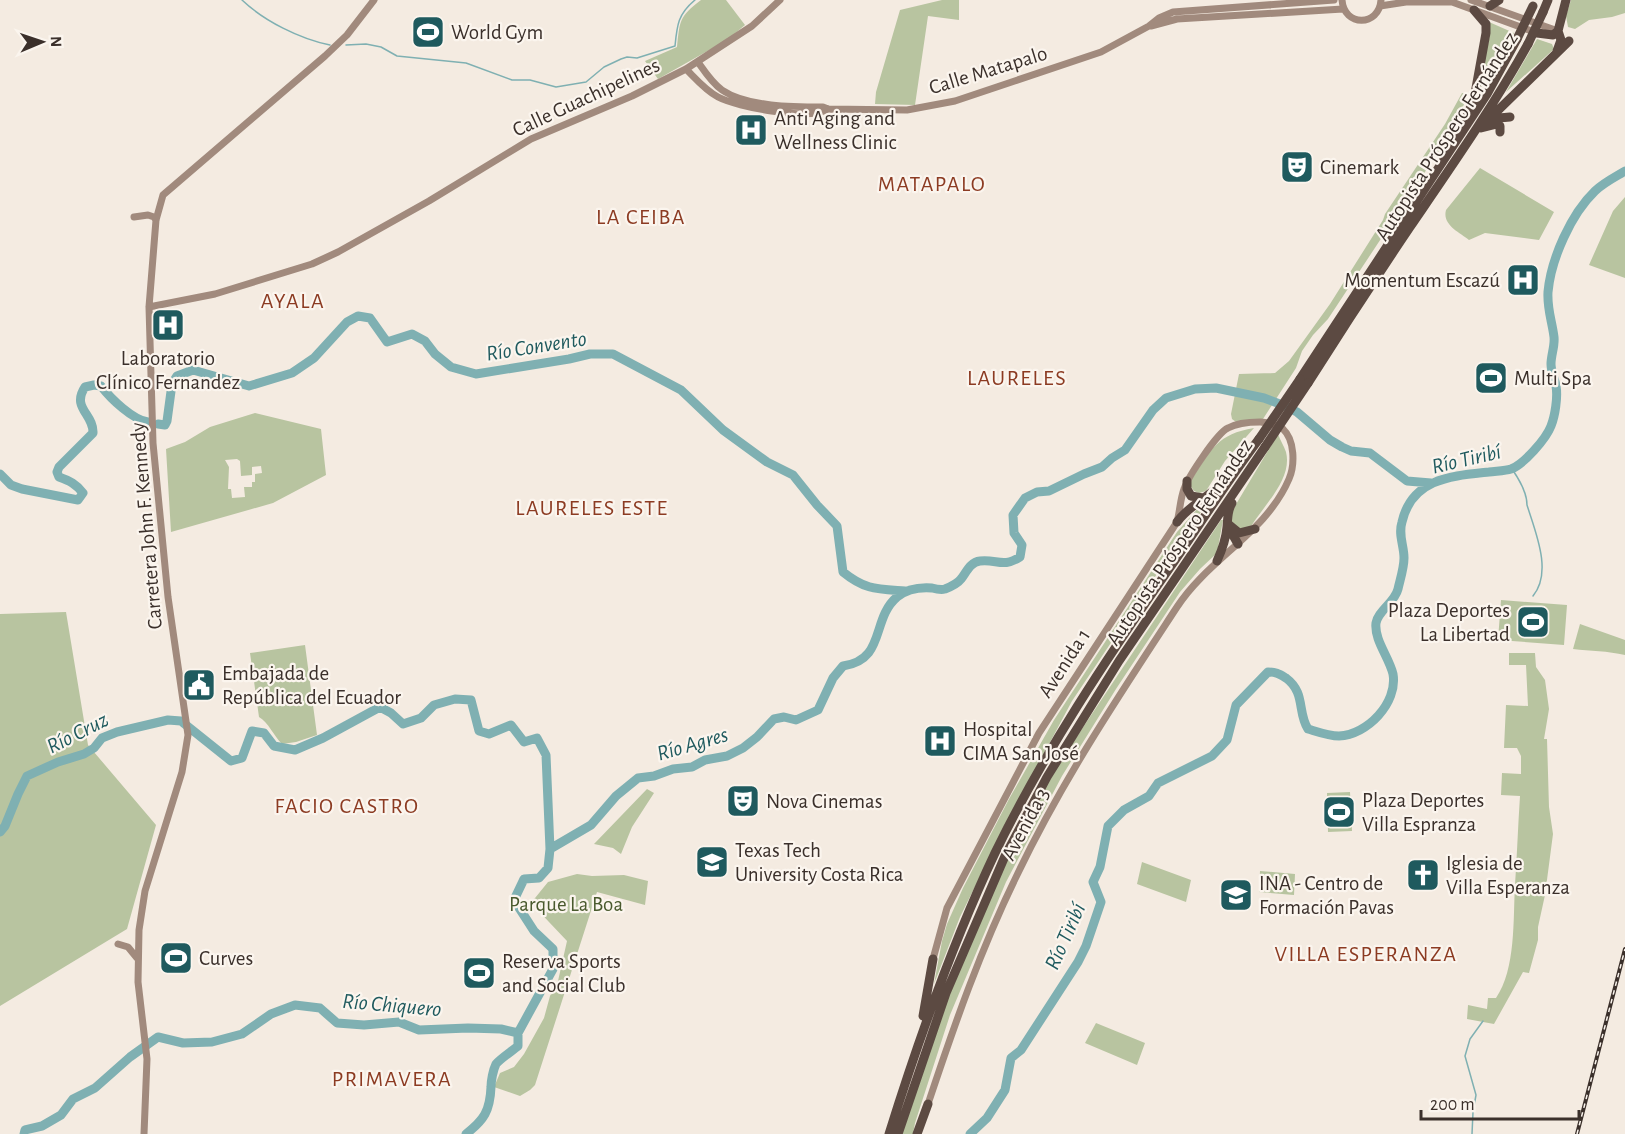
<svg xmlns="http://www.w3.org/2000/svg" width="1625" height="1134" viewBox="0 0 1625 1134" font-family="'Alegreya Sans',sans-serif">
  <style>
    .green { fill: #b8c4a0; fill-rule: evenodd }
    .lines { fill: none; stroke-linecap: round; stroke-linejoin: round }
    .stream { stroke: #7fb0b2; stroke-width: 1.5 }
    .river { stroke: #7fb0b2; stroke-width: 9 }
    .secondary { stroke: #a18a7d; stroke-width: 7 }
    .highway { stroke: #5c4a42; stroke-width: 9 }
    .rail-casing { stroke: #3b302b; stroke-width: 4 }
    .rail { stroke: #fbf5ee; stroke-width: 1.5; stroke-dasharray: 4.5; stroke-linecap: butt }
    .highway-bridge { stroke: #5c4a42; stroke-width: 9 }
    .labels { text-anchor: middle; stroke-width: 4.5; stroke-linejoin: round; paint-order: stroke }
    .poi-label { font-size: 21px; fill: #3b302b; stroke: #fbf5ee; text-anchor: start }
    .street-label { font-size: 21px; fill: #3b302b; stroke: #fbf5ee }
    .park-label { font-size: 21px; fill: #4a5a2e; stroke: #fbf5ee }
    .neighbourhood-label { font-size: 22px; letter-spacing: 1.5px; fill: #8c3b22; stroke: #fbf5ee }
    .water-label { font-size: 22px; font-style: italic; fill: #1f5a5e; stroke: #fbf5ee }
  </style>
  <rect width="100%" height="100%" fill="#f4ebe1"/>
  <path class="green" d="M701 0H726L745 25 727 40 658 79 645 61 677 47C680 20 679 17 701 0Z
    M942 0H959V20L928 16 915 105 875 104 876 92 900 10Z
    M1571 0H1625V13L1612 17 1589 20 1575 29 1568 27 1566 16Z
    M1489 22 1514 33 1480 89C1481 79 1482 70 1484 60 1487 46 1492 36 1489 22Z
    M1537 39 1552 44 1554 49 1506 92Z
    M1462 93 1468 94 1467 97 1454 128 1328 319 1313 335 1302 351 1296 368 1263 419 1260 421 1236 422 1232 419 1231 414 1239 374 1275 373 1289 361 1330 304 1383 220 1385 214 1445 124Z
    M1480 168 1554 212 1539 240 1485 233 1469 240C1459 232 1442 225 1446 210Z
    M1625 197V278L1589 265 1613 211Z
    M255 413 321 429 326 475 273 503 171 532 166 449 185 442 210 427ZM237 459 240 461 241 476 252 475V467L261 466 262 473 255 474V482H252V487H244L245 497 232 498 231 489H228L229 467 225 460Z
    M1254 428 1225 461 1206 491 1199 493 1194 491 1190 485 1192 479C1211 449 1218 434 1254 428Z
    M1278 434C1280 440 1284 446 1286 452 1293 479 1263 506 1250 528L1235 529 1229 516Z
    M1210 500 1171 553 1072 701 1000 836 960 917 934 984 942 941 947 924 963 888 1009 799 1054 720 1177 532 1199 507Z
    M1221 520H1223L1217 553 1200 569 1180 592 1116 689 1062 776 1006 882 950 1015 915 1123 913 1134H902L941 1012 986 903 1046 783Z
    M1501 600 1567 605 1564 645 1498 640Z
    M66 612 88 745 156 825 127 929 0 1006V614Z
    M1580 624 1625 640V655C1608 651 1590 651 1573 649Z
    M305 645 317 735 296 742 282 744C273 735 269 723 259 717L250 653Z
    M1509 653H1535L1536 667 1545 680 1549 709 1544 739H1547L1549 807 1553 834 1545 895 1538 927V940L1529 973 1523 972 1494 1024 1467 1019 1468 1005 1487 1009 1488 998H1496C1516 969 1513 919 1515 885 1517 855 1518 826 1520 796L1501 795 1502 773 1521 774V756L1517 748H1504L1506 705 1528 706 1526 665H1509Z
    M647 789 654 793 632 827 621 854 613 848 594 844Z
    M1350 792 1352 831 1328 832 1327 793Z
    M1142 862 1191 880 1186 902 1137 884Z
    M1260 871 1295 874 1294 895 1259 892Z
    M577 874 592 876 624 875 648 881 645 905 597 892 535 1085 530 1090 520 1096 494 1087 500 1073 514 1067 524 1054 544 1018 550 996 558 981 567 941 531 903 548 882Z
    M1096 1023 1145 1043 1137 1065 1085 1043Z"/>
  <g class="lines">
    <path class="stream" d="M242 0C264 21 300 39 330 45
      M346 45 366 44 381 47 397 56 466 63 512 80H530L556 87 586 82 604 67 621 59 627 57 637 58 675 46C677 25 678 14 695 0
      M1512 469C1519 479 1527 492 1527 505 1535 531 1553 572 1533 596
      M1472 1134 1473 1112 1476 1095 1465 1056 1470 1039 1483 1021"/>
    <path class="river" d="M158 424 165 425 167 421 172 384 177 376 193 370 249 386 292 373 314 358 347 322 358 316 370 318 387 342 412 334 425 341 435 354 451 367 476 374 569 359 590 354H613L681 390 723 430 767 462 793 475 817 505 837 526 843 572C865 590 877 589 905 591
      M0 474 11 485 22 489 78 500 83 493C76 484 70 481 59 477L57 472 59 467 93 433C94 414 71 408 85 387L94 385 101 386C111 399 133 420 148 422
      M0 832 5 826 18 794 27 776 58 762 84 754 94 748 102 738 117 732 168 720 181 721 231 761 242 758 252 731 264 733 274 746 295 750 323 738 380 707 391 713 403 724 421 718 434 705 455 699 471 700 479 731 489 734 511 725 524 742 537 738 546 755 550 849
      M24 1134 25 1130 42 1126 61 1115 73 1099 95 1088 130 1057 158 1037 183 1043 212 1042 242 1034 271 1014 295 1005 320 1008 337 1023 364 1025 399 1022 419 1030 468 1028 501 1029 518 1033
      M466 1134C484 1120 490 1111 491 1087 491 1081 493 1070 496 1064 500 1059 512 1051 518 1046V1033L553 969V949L534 931 514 900 524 879 539 878 548 868 550 849 591 825 616 796 638 778 654 776 673 769 692 767 705 760 727 756 743 748 757 737 774 719 784 717 796 720 818 710 833 678 843 666C886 660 871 619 897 597 907 589 919 587 932 588 936 589 941 590 945 589 950 587 958 583 961 579 966 573 970 562 980 561 997 559 1003 568 1020 557L1022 545 1014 533 1013 515 1025 498 1037 492 1049 491 1084 474 1102 467 1112 458 1125 450 1153 410 1166 398 1195 389 1216 388 1264 398 1285 406 1297 412 1330 440 1342 447 1351 451 1370 453 1407 481 1431 483
      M970 1134 987 1118 1005 1090 1011 1058 1021 1050 1078 962 1086 946 1101 902 1093 882 1100 867 1108 826 1124 810 1149 796 1158 783 1212 756 1227 740 1236 705 1268 672C1276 672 1279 674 1286 678 1306 693 1297 712 1308 729 1318 732 1329 736 1339 736 1367 735 1398 703 1393 674 1389 657 1374 640 1376 623 1378 611 1395 602 1398 589 1400 580 1404 568 1404 558 1404 545 1398 535 1402 522 1412 478 1452 476 1489 472 1495 471 1505 471 1511 469 1524 464 1546 439 1551 426 1555 416 1558 397 1556 386 1555 379 1551 372 1551 364 1551 355 1555 346 1554 337 1552 321 1547 309 1548 292 1551 259 1571 214 1595 191 1603 183 1615 177 1625 171"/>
    <path class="secondary" d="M1342 0C1344 27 1379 27 1381 0
      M1471 0 1558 31
      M1380 6 1406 2H1452L1537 33
      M1151 26 1177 19 1343 9
      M698 62C705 72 712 83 722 90 747 107 794 107 823 107L828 109 907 110 955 101 1101 52 1149 26 1159 18 1173 12 1334 0
      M686 69C696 79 705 90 718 97 737 107 810 121 828 109
      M134 217 148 215 154 217 156 220
      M149 307 215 294 312 264 338 252 429 201 531 139 632 96 686 69 752 26 780 0
      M118 944 128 947 137 958
      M928 1104C954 1026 981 948 1018 873 1063 779 1120 694 1177 607 1209 558 1266 533 1289 479 1295 465 1295 440 1283 429 1277 424 1268 423 1260 422 1250 422 1237 423 1228 428 1217 433 1188 477 1184 489 1180 500 1180 511 1177 522L1039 733 947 908 933 959
      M144 1134 147 1059 138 982 139 930 145 891 182 772 188 735 168 597 153 443 149 307 156 220 163 195 325 56 347 35 374 0"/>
    <path class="highway" d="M1490 6 1499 0
      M1543 12 1548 0
      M1537 33 1553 35 1558 31
      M1557 51 1561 40 1558 31 1566 0
      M1466 118 1474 99 1486 33V24L1474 10
      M1488 119 1510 117
      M1485 123 1569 41
      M1481 128 1497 124 1500 126V132
      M1300 379 1487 94 1517 39
      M1308 383C1341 331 1375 279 1410 227 1451 167 1493 107 1528 44
      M1187 481V489L1191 496 1203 498
      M1177 522C1190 504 1210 497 1224 481
      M1228 524 1239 533 1255 529
      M1230 530 1238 544
      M1217 561C1222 550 1226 539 1227 527 1228 518 1227 511 1232 503
      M923 1016 933 959
      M889 1134C919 1038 952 944 995 853 1044 752 1107 658 1171 566 1200 524 1228 480 1259 439
      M898 1134 946 993 1005 856 1047 777 1119 661 1265 447
      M917 1134 928 1104"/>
    <g class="rail-casing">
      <path id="rail" d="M1577 1134 1625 949"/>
    </g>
    <use href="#rail" class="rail"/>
    <path class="highway-bridge" d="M1517 39 1533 6
      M1528 44 1543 12
      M1259 439 1300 379
      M1265 447 1308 383"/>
  </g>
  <defs>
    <g id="stadium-square" transform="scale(1.725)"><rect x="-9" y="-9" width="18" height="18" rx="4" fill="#1f5a5e" stroke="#fbf5ee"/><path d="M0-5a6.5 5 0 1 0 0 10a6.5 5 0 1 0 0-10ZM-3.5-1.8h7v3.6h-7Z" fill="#fff"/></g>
    <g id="hospital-square" transform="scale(1.725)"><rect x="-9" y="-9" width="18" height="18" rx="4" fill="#1f5a5e" stroke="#fbf5ee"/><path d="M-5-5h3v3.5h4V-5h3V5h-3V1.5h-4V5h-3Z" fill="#fff"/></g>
    <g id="theatre-square" transform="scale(1.725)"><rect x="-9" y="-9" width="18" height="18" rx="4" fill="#1f5a5e" stroke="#fbf5ee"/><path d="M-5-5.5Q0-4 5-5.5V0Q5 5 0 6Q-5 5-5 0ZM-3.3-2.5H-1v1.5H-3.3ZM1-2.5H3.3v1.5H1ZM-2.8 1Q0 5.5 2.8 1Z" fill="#fff"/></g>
    <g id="civic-square" transform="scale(1.725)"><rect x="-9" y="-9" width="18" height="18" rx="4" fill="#1f5a5e" stroke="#fbf5ee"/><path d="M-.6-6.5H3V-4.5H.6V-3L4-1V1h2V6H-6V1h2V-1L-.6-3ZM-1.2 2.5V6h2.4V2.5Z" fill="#fff"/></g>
    <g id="university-square" transform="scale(1.725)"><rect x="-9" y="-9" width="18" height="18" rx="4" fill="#1f5a5e" stroke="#fbf5ee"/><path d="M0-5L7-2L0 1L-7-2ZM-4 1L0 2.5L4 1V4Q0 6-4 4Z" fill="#fff"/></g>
    <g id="church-square" transform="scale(1.725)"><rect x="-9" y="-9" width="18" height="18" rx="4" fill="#1f5a5e" stroke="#fbf5ee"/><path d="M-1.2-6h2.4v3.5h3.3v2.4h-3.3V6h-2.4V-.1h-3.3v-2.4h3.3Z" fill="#fff"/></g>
  </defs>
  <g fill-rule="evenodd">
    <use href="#stadium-square" x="428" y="32"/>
    <use href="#hospital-square" x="751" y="130"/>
    <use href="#theatre-square" x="1297" y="167"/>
    <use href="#hospital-square" x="1523" y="280"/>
    <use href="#hospital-square" x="168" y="325"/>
    <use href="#stadium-square" x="1491" y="378"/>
    <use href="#stadium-square" x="1533" y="622"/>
    <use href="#civic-square" x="199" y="685"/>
    <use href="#hospital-square" x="940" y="741"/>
    <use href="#theatre-square" x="743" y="801"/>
    <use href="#stadium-square" x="1339" y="812"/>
    <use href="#university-square" x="712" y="862"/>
    <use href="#church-square" x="1423" y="875"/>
    <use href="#university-square" x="1236" y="895"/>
    <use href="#stadium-square" x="176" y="958"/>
    <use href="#stadium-square" x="479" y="973"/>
  </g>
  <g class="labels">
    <g class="poi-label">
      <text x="451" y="39">World Gym</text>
      <text x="774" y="125">Anti Aging and<tspan x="774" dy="24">Wellness Clinic</tspan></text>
      <text x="1320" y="174">Cinemark</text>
      <text x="1500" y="287" text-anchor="end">Momentum Escazú</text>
      <text x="168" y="365" text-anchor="middle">Laboratorio<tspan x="168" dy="24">Clínico Fernandez</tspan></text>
      <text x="1514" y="385">Multi Spa</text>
      <text x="1510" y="617" text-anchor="end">Plaza Deportes<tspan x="1510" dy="24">La Libertad</tspan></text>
      <text x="222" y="680">Embajada de<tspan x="222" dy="24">República del Ecuador</tspan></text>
      <text x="963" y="736">Hospital<tspan x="963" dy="24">CIMA San José</tspan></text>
      <text x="1362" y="807">Plaza Deportes<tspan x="1362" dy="24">Villa Espranza</tspan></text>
      <text x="766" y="808">Nova Cinemas</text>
      <text x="735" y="857">Texas Tech<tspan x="735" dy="24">University Costa Rica</tspan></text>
      <text x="1446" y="870">Iglesia de<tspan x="1446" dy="24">Villa Esperanza</tspan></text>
      <text x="1259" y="890">INA - Centro de<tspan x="1259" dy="24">Formación Pavas</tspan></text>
      <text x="199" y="965">Curves</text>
      <text x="502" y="968">Reserva Sports<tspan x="502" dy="24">and Social Club</tspan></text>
    </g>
    <g class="street-label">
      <text transform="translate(988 70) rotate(-17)" y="7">Calle Matapalo</text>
      <text transform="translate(586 97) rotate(-25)" y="7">Calle Guachipelines</text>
      <text transform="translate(1446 136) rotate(-57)" y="7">Autopista Próspero Fernández</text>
      <text transform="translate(146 526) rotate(-95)" y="7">Carretera John F. Kennedy</text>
      <text transform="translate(1179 542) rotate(-56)" y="7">Autopista Próspero Fernández</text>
      <text transform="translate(1064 663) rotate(-57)" y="7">Avenida 1</text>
      <text transform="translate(1025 824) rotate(-62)" y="7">Avenida 3</text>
    </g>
    <g class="park-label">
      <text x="566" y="911">Parque La Boa</text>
    </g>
    <g class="neighbourhood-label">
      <text x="932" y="191">MATAPALO</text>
      <text x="641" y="224">LA CEIBA</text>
      <text x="293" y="308">AYALA</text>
      <text x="1017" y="385">LAURELES</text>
      <text x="592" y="515">LAURELES ESTE</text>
      <text x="347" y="813">FACIO CASTRO</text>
      <text x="1366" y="961">VILLA ESPERANZA</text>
      <text x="392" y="1086">PRIMAVERA</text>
    </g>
    <g class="water-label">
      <text transform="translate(536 345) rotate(-9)" y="8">Río Convento</text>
      <text transform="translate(1466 458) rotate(-13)" y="8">Río Tiribí</text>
      <text transform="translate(77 732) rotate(-27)" y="8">Río Cruz</text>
      <text transform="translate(692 743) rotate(-16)" y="8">Río Agres</text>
      <text transform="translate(1064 936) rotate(-66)" y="8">Río Tiribí</text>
      <text transform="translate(392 1004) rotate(5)" y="8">Río Chiquero</text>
    </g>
  </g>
  <g transform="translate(42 42) rotate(88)" stroke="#fbf5ee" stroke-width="4.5" paint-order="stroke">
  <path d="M0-4.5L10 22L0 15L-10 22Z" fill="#3b302b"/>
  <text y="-9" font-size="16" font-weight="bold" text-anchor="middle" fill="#3b302b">N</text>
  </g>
  <path d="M1421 1110v9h158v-9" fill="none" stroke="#3b302b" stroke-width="3"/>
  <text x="1430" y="1110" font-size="18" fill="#3b302b" stroke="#fbf5ee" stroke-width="4.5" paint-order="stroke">200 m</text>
</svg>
